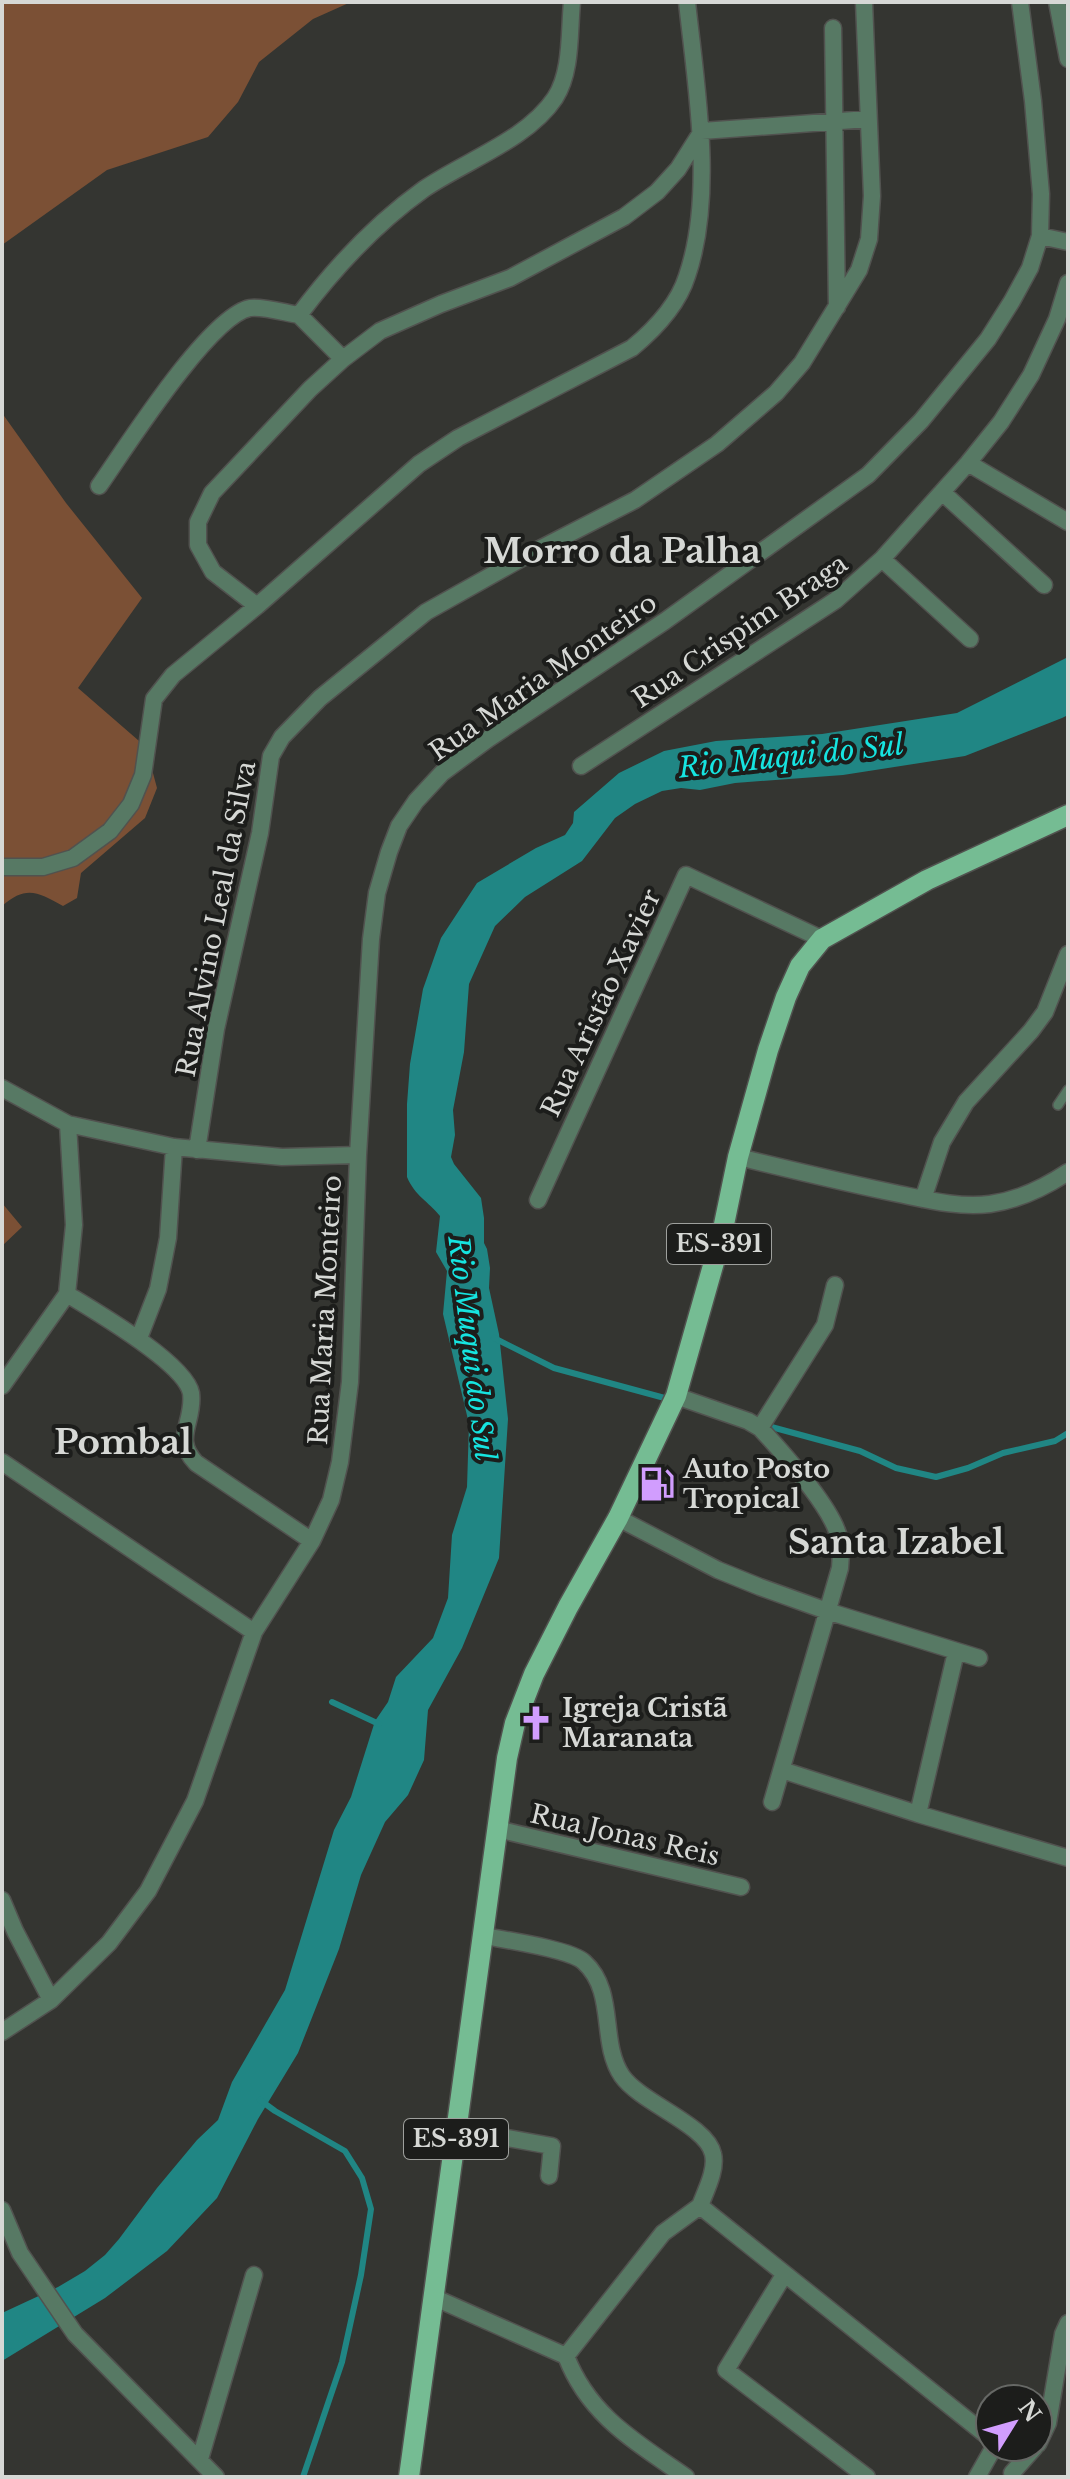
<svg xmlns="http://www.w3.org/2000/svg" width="1070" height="2479" viewBox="0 0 1070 2479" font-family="'Libre Baskerville',serif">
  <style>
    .green { fill: #7b5035 }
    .water { fill: #208684 }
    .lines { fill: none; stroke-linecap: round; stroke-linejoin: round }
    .stream { stroke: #208684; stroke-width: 6 }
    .service-casing { stroke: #51524f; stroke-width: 12 }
    .minor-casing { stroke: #51524f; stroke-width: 19 }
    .primary-casing { stroke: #51524f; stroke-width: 23 }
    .service { stroke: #577964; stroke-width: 9 }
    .minor { stroke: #577964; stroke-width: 16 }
    .primary { stroke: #75bc93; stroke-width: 20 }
    .labels { text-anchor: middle; stroke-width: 8; stroke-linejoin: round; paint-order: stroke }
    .shield { fill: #1c1d1b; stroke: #9ea09d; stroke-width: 2 }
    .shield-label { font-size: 24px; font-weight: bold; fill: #d6d8d5 }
    .street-label { font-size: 26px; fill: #d6d8d5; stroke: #1c1d1b }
    .poi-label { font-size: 26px; font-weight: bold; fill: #d6d8d5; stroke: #1c1d1b; text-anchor: start }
    .water-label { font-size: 28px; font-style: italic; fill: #16e4e0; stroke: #1c1d1b }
    .district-label { font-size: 34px; font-weight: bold; fill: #d6d8d5; stroke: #1c1d1b }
  </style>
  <rect width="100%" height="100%" fill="#343531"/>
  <path class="green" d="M2 2H351L313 19 259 62 238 102 208 137 107 170 2 245Z
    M2 413 66 503 142 598 78 688 146 747 157 788 145 818 81 873 77 898 63 906C38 892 26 885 2 906Z
    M2 1203 22 1227 2 1246Z"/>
  <path class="water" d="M1068 657V715L1062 718 965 756 843 775 735 783 700 790 681 788 662 791 635 804 615 818 582 861 525 897 495 926 469 984 464 1052 453 1110 455 1135 451 1157 454 1164 481 1198 484 1218V1243L487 1249 490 1268 489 1288 499 1334 508 1419 499 1558 462 1648 428 1710 424 1760 408 1795 385 1822 361 1875 339 1949 298 2053 258 2119 217 2198 167 2251 105 2298 2 2361V2313L58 2287 85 2271 105 2255 119 2239 157 2188 197 2140 218 2120 232 2082 285 1990 334 1830 351 1797 375 1721 388 1702 396 1677 433 1638 448 1598 452 1535 467 1487 469 1424 443 1314 447 1271 436 1252 440 1216C428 1201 415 1196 407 1177V1104L410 1064 423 989 441 938 477 883 536 848 565 835 573 823 574 812 619 773 664 751 716 741 822 734 957 713Z"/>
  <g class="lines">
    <path class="stream" d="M494 1338 554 1368 672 1400
      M764 1425 860 1451 896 1468 936 1477 968 1468 1003 1453 1055 1441 1068 1433
      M332 1702 379 1724
      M260 2100 275 2111 345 2151 362 2178 371 2209 361 2275 342 2362 303 2477"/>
    <g class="service-casing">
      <path id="service" d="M1058 1105 1068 1090"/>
    </g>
    <g class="minor-casing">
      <path id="minor" d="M1057 2 1068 59
        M833 28 837 307
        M1040 236 1068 242
        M343 359 299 315C335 267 375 224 424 189 465 161 527 140 555 98 572 72 569 32 572 2
        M968 463 1068 522
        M99 486C125 449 209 316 250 308 262 306 286 313 299 315
        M942 492 1044 585
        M882 559 970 639
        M257 606 213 572 198 545V522L212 493 310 389 343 359 380 331 441 304 510 278 624 217 657 192 678 169 702 131 868 119
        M581 766 836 600 882 559 968 463 1001 422 1031 375 1057 319 1068 283
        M2 867H43L73 858 110 831 131 804 143 775 154 699 173 675 257 606 419 464 458 438 632 348C655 329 678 305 687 276 715 194 696 86 687 2
        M2 1088 68 1124 174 1147 282 1157 358 1155
        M197 1150 216 1029 260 833 271 756 282 737 320 698 426 612 524 557 635 500 717 444 776 393 802 363 859 270 869 239 872 196 864 2
        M738 1157C792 1170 845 1183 899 1194 928 1200 960 1208 990 1204 1019 1200 1044 1188 1068 1172
        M923 1199 942 1142 966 1102 1031 1031 1045 1012 1068 954
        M538 1200 686 875 822 939
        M67 1294C95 1311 185 1363 191 1393 195 1422 172 1438 196 1463L312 1541
        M139 1338 158 1289 168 1238 174 1147
        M2 1386 67 1294 74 1225 68 1124
        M676 1396 748 1421 760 1428C783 1453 826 1501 837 1531 842 1543 841 1555 840 1568L772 1802
        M760 1428 825 1325 835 1285
        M2 1462 254 1632
        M618 1518 718 1570 760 1587 827 1611 979 1658
        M782 1770 918 1814 1068 1858
        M918 1814 956 1652
        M497 1829 741 1887
        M2 1900 15 1931 51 2000
        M484 1936C505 1940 570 1949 584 1962 617 1992 599 2042 622 2076 641 2103 707 2125 713 2154 717 2170 705 2192 700 2206
        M2 2032 51 2000 109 1943 148 1891 195 1801 254 1632 312 1541 331 1500 340 1462 350 1382 358 1155 371 939 377 893 389 852 399 826 416 801 442 773 488 739 665 621 868 475 921 421 988 339 1012 301 1030 268 1040 236 1041 194 1033 101 1020 2
        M457 2129 552 2146 549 2176
        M2 2210 20 2253 75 2334 216 2477
        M784 2275 726 2370 867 2477
        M433 2297 566 2356C589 2416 636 2442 686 2477
        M566 2356 663 2233 700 2206 990 2438
        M1038 2444 1048 2423 1063 2334 1068 2323
        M200 2459 254 2275
        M1012 2473 1035 2447
        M977 2477 994 2447"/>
    </g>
    <g class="primary-casing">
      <path id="primary" d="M409 2477 507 1758 515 1723 534 1674 568 1607 618 1518 676 1396 722 1234 738 1157 768 1050 786 997 800 966 822 939 927 880 1068 815"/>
    </g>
    <use href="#service" class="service"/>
    <use href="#minor" class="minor"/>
    <use href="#primary" class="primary"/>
  </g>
  <defs>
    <g id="fuel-bare" transform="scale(2.76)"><path d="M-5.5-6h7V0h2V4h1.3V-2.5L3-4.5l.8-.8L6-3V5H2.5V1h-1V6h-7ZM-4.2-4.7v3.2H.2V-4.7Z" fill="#d19dfe" stroke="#1c1d1b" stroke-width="2.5" paint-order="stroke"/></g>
    <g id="church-bare" transform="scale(2.76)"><path d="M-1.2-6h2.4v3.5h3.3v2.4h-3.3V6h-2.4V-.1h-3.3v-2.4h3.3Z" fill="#d19dfe" stroke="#1c1d1b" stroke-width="2.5" paint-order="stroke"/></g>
  </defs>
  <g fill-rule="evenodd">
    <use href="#fuel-bare" x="657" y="1484"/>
    <use href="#church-bare" x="536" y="1723"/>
  </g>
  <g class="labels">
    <g class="shield">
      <rect x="667" y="1224" width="104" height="40" rx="6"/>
      <rect x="404" y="2119" width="104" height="40" rx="6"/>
    </g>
    <g class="shield-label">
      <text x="719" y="1252">ES-391</text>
      <text x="456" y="2147">ES-391</text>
    </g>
    <g class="street-label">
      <text transform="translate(740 631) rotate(-34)" y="9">Rua Crispim Braga</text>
      <text transform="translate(543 677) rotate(-35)" y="9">Rua Maria Monteiro</text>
      <text transform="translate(216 919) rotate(-79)" y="9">Rua Alvino Leal da Silva</text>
      <text transform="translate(601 1003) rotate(-65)" y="9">Rua Aristão Xavier</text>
      <text transform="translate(325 1310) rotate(-87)" y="9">Rua Maria Monteiro</text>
      <text transform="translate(625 1835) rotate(13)" y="9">Rua Jonas Reis</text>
    </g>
    <g class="poi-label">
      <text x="683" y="1478">Auto Posto<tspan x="683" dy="30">Tropical</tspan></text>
      <text x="562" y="1717">Igreja Cristã<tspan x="562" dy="30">Maranata</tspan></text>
    </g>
    <g class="water-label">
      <text transform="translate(791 756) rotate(-6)" y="10">Rio Muqui do Sul</text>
      <text transform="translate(472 1348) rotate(83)" y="10">Rio Muqui do Sul</text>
    </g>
    <g class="district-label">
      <text x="622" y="563">Morro da Palha</text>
      <text x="123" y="1454">Pombal</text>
      <text x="896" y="1554">Santa Izabel</text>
    </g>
  </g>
  <rect width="1070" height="2479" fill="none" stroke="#d6d8d5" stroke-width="8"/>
  <g transform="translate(1014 2423) rotate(53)"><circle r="38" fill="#1c1d1b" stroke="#666865" stroke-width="2"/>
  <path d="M0-6L14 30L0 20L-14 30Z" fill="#d19dfe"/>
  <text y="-12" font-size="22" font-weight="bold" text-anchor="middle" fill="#d6d8d5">N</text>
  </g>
</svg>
